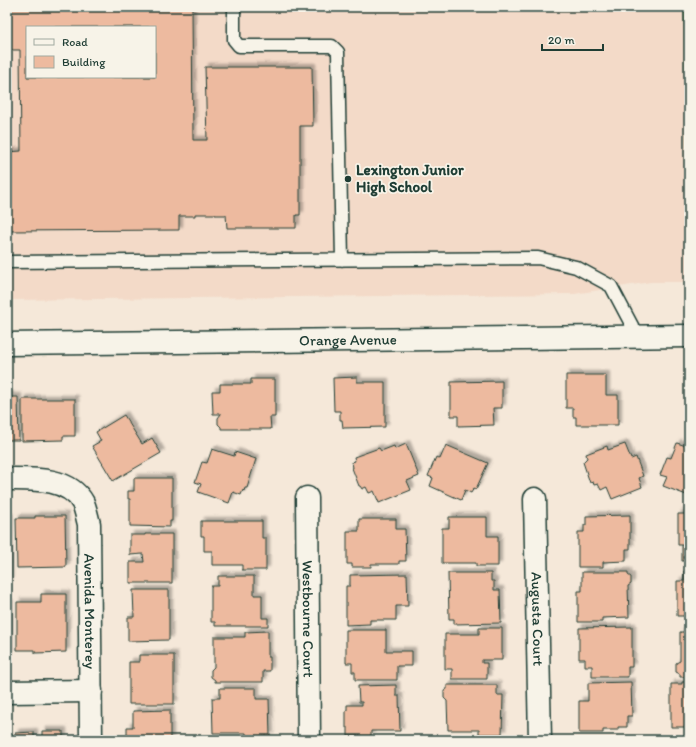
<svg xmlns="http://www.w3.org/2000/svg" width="696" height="747" viewBox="0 0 696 747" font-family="Itim,sans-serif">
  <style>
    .built { fill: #f3dac8; fill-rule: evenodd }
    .green { fill: #c3e199; stroke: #718f66 }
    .building { fill: #edba9f; stroke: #1f3d34; fill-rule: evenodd; filter: url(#shadow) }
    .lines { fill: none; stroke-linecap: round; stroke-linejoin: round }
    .service-casing { stroke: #1f3d34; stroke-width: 15 }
    .minor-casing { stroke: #1f3d34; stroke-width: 25 }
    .secondary-casing { stroke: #1f3d34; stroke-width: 25 }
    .service { stroke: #f7f3e8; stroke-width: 12 }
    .minor { stroke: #f7f3e8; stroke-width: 22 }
    .secondary { stroke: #f7f3e8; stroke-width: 22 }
    .poi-dot { fill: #1f3d34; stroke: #f7f3e8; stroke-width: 1.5 }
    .labels { text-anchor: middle; stroke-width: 3.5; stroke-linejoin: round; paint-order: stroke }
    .poi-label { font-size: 15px; font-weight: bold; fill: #1f3d34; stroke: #f7f3e8; text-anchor: start }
    .street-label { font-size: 15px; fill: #1f3d34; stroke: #f7f3e8 }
  </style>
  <defs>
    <filter id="shadow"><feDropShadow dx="3.5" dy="-3.5" stdDeviation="1" flood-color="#0004"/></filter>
  </defs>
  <rect width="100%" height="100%" fill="#f5e8d9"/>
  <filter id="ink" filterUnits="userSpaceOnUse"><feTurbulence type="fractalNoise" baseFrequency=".025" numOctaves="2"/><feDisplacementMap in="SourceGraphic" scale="8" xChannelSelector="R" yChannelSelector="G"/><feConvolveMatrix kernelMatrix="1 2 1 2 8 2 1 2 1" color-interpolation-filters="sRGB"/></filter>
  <g filter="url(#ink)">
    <path class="built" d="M7 7H689V282H651L574 294 7 300ZM27 27H155V77H27Z"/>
    <path class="green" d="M684 7H689V155H687Z"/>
    <path class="building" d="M7 7H192L193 140H207L205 67H312L313 126H300V215H296V228H227L226 215H215V214H195V216H179V230L7 231V152L21 151 20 50H7ZM27 27H155V77H27Z
      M566 375H606V395H618V425H576V417H573V408H566Z
      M357 377V382H385V427L343 428 342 420H340V411H334L333 378Z
      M251 379H275V417H270L271 429H221V427L218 424V418L221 414H213L212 391H220V384H251Z
      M502 381V408H493L494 425 458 426V416H451V382Z
      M7 395H10V397H18L19 440H7Z
      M22 399H75V436H63V440L22 441Z
      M124 415 142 444 152 438 161 453 113 481 92 446 101 441 96 432Z
      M677 443 689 447V496L663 486 667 477 660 475 667 457 671 458Z
      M406 444 419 476 407 481 411 490 379 503 374 491 369 493 366 487 362 489 360 486H359L352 468H353L352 462 355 461 354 457 379 448 381 451 394 446 395 449Z
      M625 444 631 459 636 457 643 476 639 478 642 487 612 499 607 487 601 490 598 484 594 485 593 482 590 483 583 462 587 458 586 454 607 446 608 450Z
      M446 445 488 463 476 489 474 488 471 493 465 490 461 500 430 486 433 478 428 476 436 457 440 459Z
      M212 449 234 456 235 452 256 459 247 488H245L244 491 243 490 241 495 233 492 229 503 198 492 201 484 195 482 202 462 207 463Z
      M134 478H172V521H170V527L130 526V499H128V491H134Z
      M678 514H689V561H682V545H678Z
      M630 515V549H626V561L603 562V567H578V532H584V525H586V516Z
      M35 516H65L66 567 17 568 16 518H35Z
      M7 517H9V582H7Z
      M449 517H487V536H498V566H476V563H442V528H449Z
      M359 519H396V529H405L406 561H399V564H371V567H352V564H347V531H359Z
      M201 521H262V538H266V570H242V565H212V551H204V536H201Z
      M145 534H172V583H130V562H144L143 554 130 555V535H145Z
      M684 571H689V616H677V581H684Z
      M582 572H628V575L631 577V584L628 586 629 617 602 618V622H578V591H582Z
      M448 573H491V581H494V590H500L501 623 454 624V619H449Z
      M407 574 408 606H396V620H370V624L346 625V586H350V575Z
      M218 576H254V595H262V618H268V626H215V622H211V586H218Z
      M133 590H169V640L128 641V617H134Z
      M41 594H66V652L35 653V650H17V602H41Z
      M7 603H9V654H7Z
      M632 627V667H628V677H592V666H585V659H579V628Z
      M479 628H502V660H482V663H487V679H452V669H445V634H479Z
      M346 630H386V651H412V666H397V680H355V672H352V663H346Z
      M268 631V657H270V671H263V682H215V680L211 677V670L214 667V637H245V632Z
      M680 632H689V677H680V674L676 672V663L680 661Z
      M139 655H174V704H129V662H139Z
      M631 682 632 716H627V727H618V730H603V733H579V701H588V683Z
      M682 682H689V727H671V684H682Z
      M396 685V696H399L400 731H371V736H348V728H346V710H347V705H362V702H359L358 686Z
      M447 685H497V695H503L502 734H479V730H448L447 701 444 698V691L447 689Z
      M220 688H256V699H269L270 736 246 737V733H213L212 698H220Z
      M170 710V740H127V727H133V711Z
      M42 731H63V740H42Z
      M34 732V740H15V733Z"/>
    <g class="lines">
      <g class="service-casing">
        <path id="service" d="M234 7V40L239 46H332L338 52 342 260
          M7 262 538 258 576 267 611 286 638 337"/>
      </g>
      <g class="minor-casing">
        <g id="minor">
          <path id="s1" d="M7 479C32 479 69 477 83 503 86 510 87 517 89 524L91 740"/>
          <path id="s2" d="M307 498 309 740"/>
          <path id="s3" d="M535 499 540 740"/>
          <path d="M7 692 91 691"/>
        </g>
      </g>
      <g class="secondary-casing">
        <g id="secondary">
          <path id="s4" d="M7 344 689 336"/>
        </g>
      </g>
      <use href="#service" class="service"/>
      <use href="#minor" class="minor"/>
      <use href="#secondary" class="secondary"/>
    </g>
  </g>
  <circle class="poi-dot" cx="348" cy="179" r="4"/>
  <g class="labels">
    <g class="poi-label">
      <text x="356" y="175">Lexington Junior<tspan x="356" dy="17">High School</tspan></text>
    </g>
    <g class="street-label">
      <text dy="5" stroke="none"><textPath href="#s4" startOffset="341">Orange Avenue</textPath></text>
      <text dy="5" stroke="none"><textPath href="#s1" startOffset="193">Avenida Monterey</textPath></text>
      <text dy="5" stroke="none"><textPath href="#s2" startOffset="121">Westbourne Court</textPath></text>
      <text dy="5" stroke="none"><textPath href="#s3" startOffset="120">Augusta Court</textPath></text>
    </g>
  </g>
  <rect width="696" height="747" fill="none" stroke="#f7f3e8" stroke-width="24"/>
  <rect x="12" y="12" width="672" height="723" fill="none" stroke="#1f3d34" stroke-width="1.5" filter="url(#ink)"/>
  <rect x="26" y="26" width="130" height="52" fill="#f7f3e8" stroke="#a1aaa0"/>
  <rect x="34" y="39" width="20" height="6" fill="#f7f3e8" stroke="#a1aaa0"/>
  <text x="62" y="46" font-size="12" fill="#1f3d34">Road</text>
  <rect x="34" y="56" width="20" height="12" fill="#edba9f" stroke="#a1aaa0"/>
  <text x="62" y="66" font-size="12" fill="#1f3d34">Building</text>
  <path d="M542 44v6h61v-6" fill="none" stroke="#1f3d34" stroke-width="2"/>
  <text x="548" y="44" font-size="12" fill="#1f3d34" stroke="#f7f3e8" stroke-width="3" paint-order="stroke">20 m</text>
</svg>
